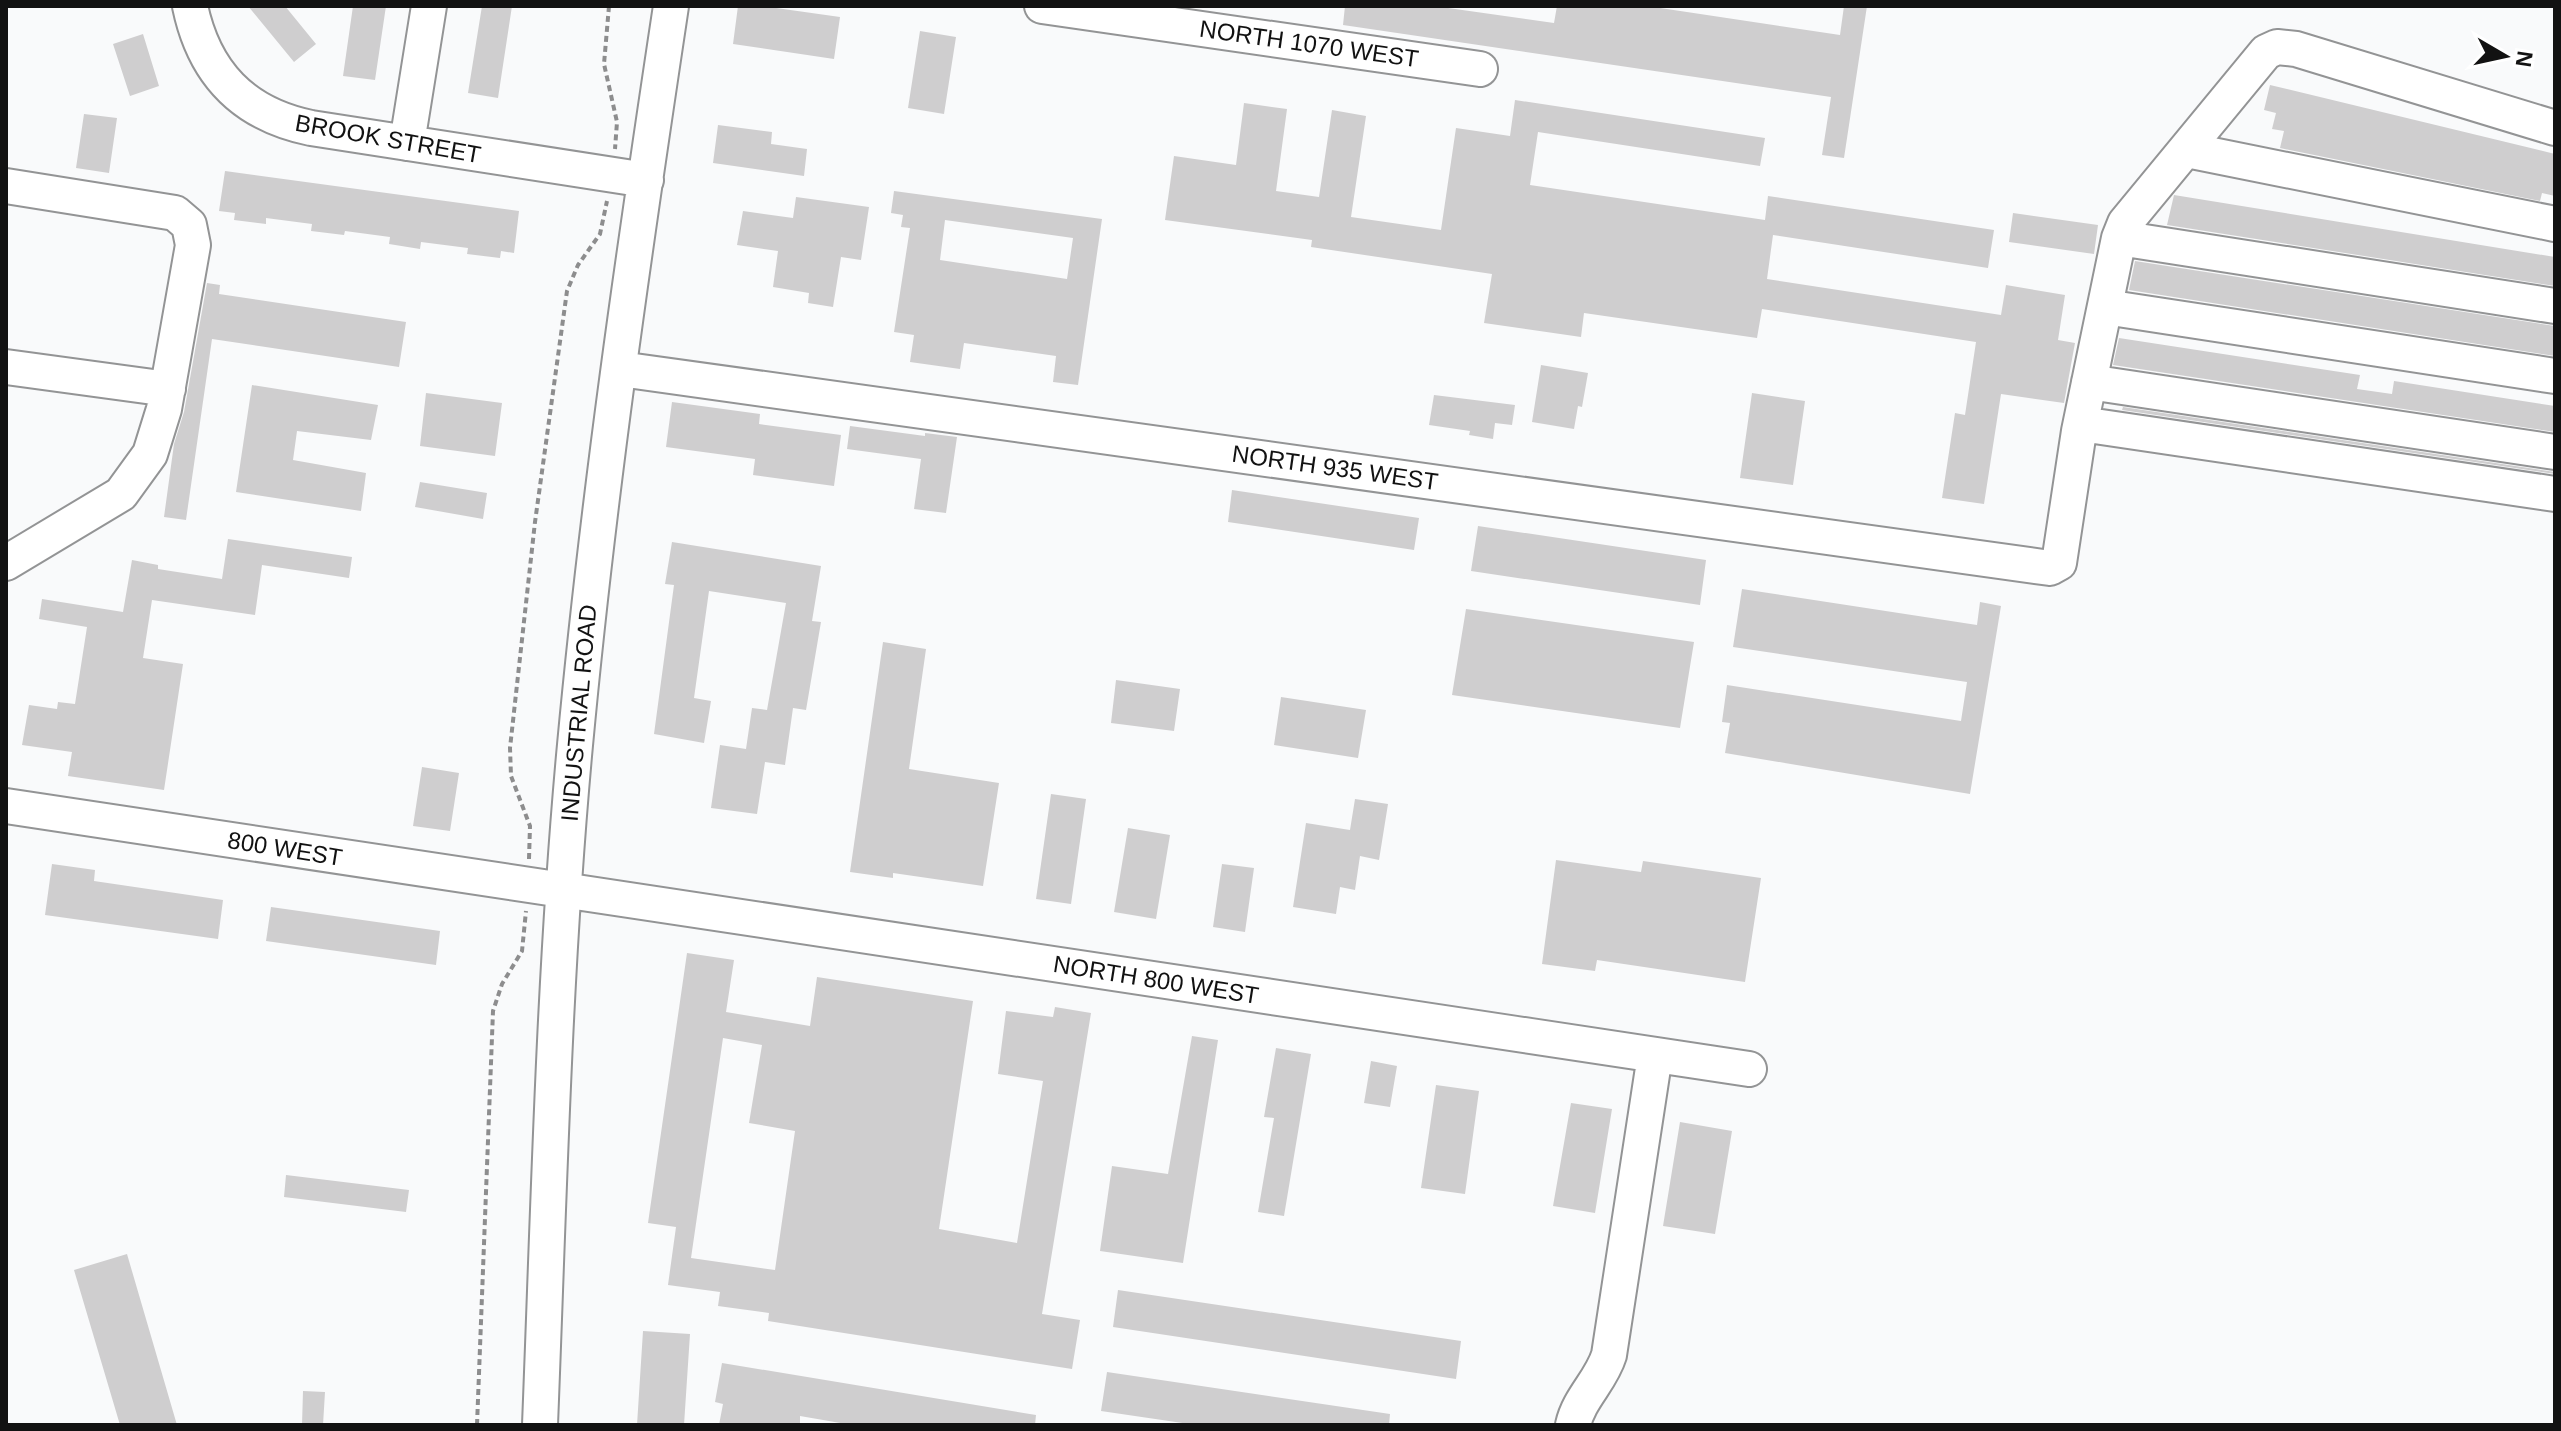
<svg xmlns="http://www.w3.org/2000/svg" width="2561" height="1431" viewBox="0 0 2561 1431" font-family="Arial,sans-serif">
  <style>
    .building { fill: #cfcecf; fill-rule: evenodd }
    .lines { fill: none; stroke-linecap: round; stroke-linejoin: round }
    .minor-casing { stroke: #939495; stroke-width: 38 }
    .path { stroke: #8d8d8e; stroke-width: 4; stroke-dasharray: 6 4; stroke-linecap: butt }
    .minor { stroke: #fff; stroke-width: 34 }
    .labels { text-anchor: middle; stroke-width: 6; stroke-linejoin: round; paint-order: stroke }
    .street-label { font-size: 24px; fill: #121212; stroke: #fff }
  </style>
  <rect width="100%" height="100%" fill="#f9fafb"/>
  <path class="building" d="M248 6H285L316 44 294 62Z
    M353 6H386L375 80 343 76Z
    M482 6H512L498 98 468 93Z
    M738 6H762L840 17 834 59 733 44Z
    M1345 6H1434L1554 23 1557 6H1647L1840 35 1844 6H1867L1844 158 1822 155 1831 97 1343 25Z
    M920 31 956 37 944 114 908 108Z
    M143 34 159 86 130 96 113 44Z
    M2270 85 2555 154V196L2542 193 2540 201 2280 148 2284 131 2272 129 2276 113 2264 110Z
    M1515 100 1765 138 1760 166 1538 132 1530 185 1765 220 1768 196 1994 230 1988 268 1773 235 1767 279 2001 315 2006 285 2065 295 2058 340 2075 343 2064 403 2001 394 1984 504 1942 498 1955 413 1965 415 1976 342 1762 309 1757 338 1584 313 1581 337 1484 323 1492 274 1311 247 1312 240 1165 220 1174 156 1236 165 1244 103 1287 109 1276 191 1319 197 1332 110 1366 116 1351 217 1441 230 1456 128 1510 136Z
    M84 114 117 118 109 173 76 168Z
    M718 125 772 132 771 144 807 149 804 176 713 163Z
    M225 171 519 211 514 253 501 251 500 258 467 254 468 248 421 242 420 249 389 244 390 237 345 231 344 235 311 231 312 224 266 218V224L234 220 235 213 219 211Z
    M894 191 1102 219 1078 385 1053 382 1056 356 964 343 960 369 910 362 914 335 894 332 910 228 901 227 903 215 891 213ZM945 220 1073 238 1067 279 940 260Z
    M2174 195 2555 257V286L2167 225Z
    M796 197 869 207 861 260 841 257 833 307 808 303 809 293 773 287 778 251 737 245 743 211 793 218Z
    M2013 213 2098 225 2094 254 2009 242Z
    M2135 261 2555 326V356L2129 290Z
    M207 283 220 285 219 294 406 322 399 367 212 339 186 520 164 517 174 444 184 412Z
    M2119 338 2360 375 2357 389 2392 394 2394 381 2555 406V432L2113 365Z
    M1541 365 1588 373 1582 407 1578 406 1574 429 1532 422Z
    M252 385 378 405 371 440 297 431 293 460 366 473 361 511 236 492Z
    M426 393 502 403 495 456 420 446Z
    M1752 393 1805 401 1793 485 1740 478Z
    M1434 395 1515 405 1512 425 1495 423 1493 439 1469 435 1470 431 1429 425Z
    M672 402 760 414 759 424 841 435 834 486 753 475 755 459 666 447Z
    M2123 407 2555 472V474L2122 410Z
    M850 426 925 436V433L957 437 946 513 914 509 921 459 847 449Z
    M420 482 487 493 483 519 415 507Z
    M1232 490 1419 518 1414 550 1228 522Z
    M1478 526 1706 560 1700 605 1471 571Z
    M228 539 352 557 349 578 262 565 255 615 152 600 143 658 183 664 164 790 68 776 72 752 22 745 29 705 57 709 58 702 75 704 87 627 39 619 42 599 123 612 132 560 158 565V569L222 579Z
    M672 542 821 566 812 621 821 622 806 710 793 708 785 765 765 762 757 814 711 808 720 745 746 749 752 708 767 710 786 603 709 591 694 698 711 701 704 743 654 734 674 585 665 584Z
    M1742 589 1977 625 1980 602 2001 606 1970 794 1725 753 1730 723 1722 722 1727 685 1961 721 1967 682 1733 647Z
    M1466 609 1694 642 1680 728 1452 695Z
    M883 642 926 649 909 769 999 783 983 886 893 873V878L850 872Z
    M1116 680 1180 689 1174 731 1111 723Z
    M1281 697 1366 710 1358 758 1274 745Z
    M422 767 459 773 450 831 413 826Z
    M1051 794 1086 799 1071 904 1036 899Z
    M1355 799 1388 804 1379 860 1360 856 1355 890 1340 887 1336 914 1293 907 1306 823 1350 830Z
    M1128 828 1170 835 1156 919 1114 912Z
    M1556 860 1641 872 1643 861 1761 878 1745 982 1597 960 1595 971 1542 964Z
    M52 864 95 870 94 881 223 900 218 939 45 915Z
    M1222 864 1254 868 1245 932 1213 927Z
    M271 907 440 931 436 965 266 941Z
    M687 953 734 960 726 1012 810 1026 817 977 973 1001 939 1229 1017 1243 1043 1081 998 1074 1006 1011 1053 1017 1055 1007 1091 1013 1042 1314 1080 1320 1072 1369 768 1321 769 1313 718 1306 720 1292 668 1285 676 1227 648 1223ZM723 1038 762 1045 749 1123 795 1131 775 1270 691 1258Z
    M1192 1036 1218 1040 1183 1263 1100 1251 1112 1166 1168 1174Z
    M1276 1048 1311 1054 1284 1216 1258 1212 1274 1118 1264 1117Z
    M1371 1061 1397 1066 1390 1107 1364 1103Z
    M1436 1085 1479 1091 1465 1194 1421 1188Z
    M1571 1103 1612 1109 1595 1213 1553 1206Z
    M1680 1122 1732 1131 1715 1234 1663 1226Z
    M286 1175 409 1190 406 1212 284 1197Z
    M127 1254 177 1425H120L74 1270Z
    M1118 1290 1461 1341 1456 1379 1113 1327Z
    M643 1331 690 1334 684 1425H637Z
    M722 1363 1036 1415 1035 1425H852L800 1416V1425H719L723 1404 715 1402Z
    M1107 1372 1390 1414 1389 1425H1196L1101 1411Z
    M303 1391 325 1392 323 1425H302Z"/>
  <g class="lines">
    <g class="minor-casing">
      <path id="minor" d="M190 6C204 73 243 114 311 128L646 180
        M1042 6 1480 69
        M407 143 429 6
        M2187 150 2555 224
        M6 186 175 213 189 225 193 245 164 409 150 454 121 494 6 563
        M2119 238 2555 306
        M2105 307 2555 376
        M6 367 168 389
        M620 369 2050 568 2059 563 2079 431 2119 238 2125 223 2266 52 2277 47 2296 49 2555 128
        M2089 382 2555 452
        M2081 424 2555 494
        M6 806 1749 1069
        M540 1425C549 1198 554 971 575 745 598 498 634 251 671 6
        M1573 1425C1579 1398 1601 1381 1609 1355L1655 1055"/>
    </g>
    <path class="path" d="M609 6 604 64 617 122 615 149
      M529 859 530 826 511 776 510 748 535 522 567 291 578 265 600 234 607 201
      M477 1425 493 1011 502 984 522 951 526 911"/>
    <use href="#minor" class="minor"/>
  </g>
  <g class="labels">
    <g class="street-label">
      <text transform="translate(1309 44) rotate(8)" y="8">NORTH 1070 WEST</text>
      <text transform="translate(388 139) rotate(10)" y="8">BROOK STREET</text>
      <text transform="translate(1335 468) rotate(8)" y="8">NORTH 935 WEST</text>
      <text transform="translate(579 713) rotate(-85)" y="8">INDUSTRIAL ROAD</text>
      <text transform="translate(285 849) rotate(9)" y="8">800 WEST</text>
      <text transform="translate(1156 980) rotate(9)" y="8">NORTH 800 WEST</text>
    </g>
  </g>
  <rect width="2561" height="1431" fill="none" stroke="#121212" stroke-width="16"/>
  <g transform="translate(2505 56) rotate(99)" stroke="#ffffff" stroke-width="6" paint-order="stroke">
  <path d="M0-6L14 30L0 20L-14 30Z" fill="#121212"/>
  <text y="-12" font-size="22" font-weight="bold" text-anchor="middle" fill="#121212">N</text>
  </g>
</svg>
